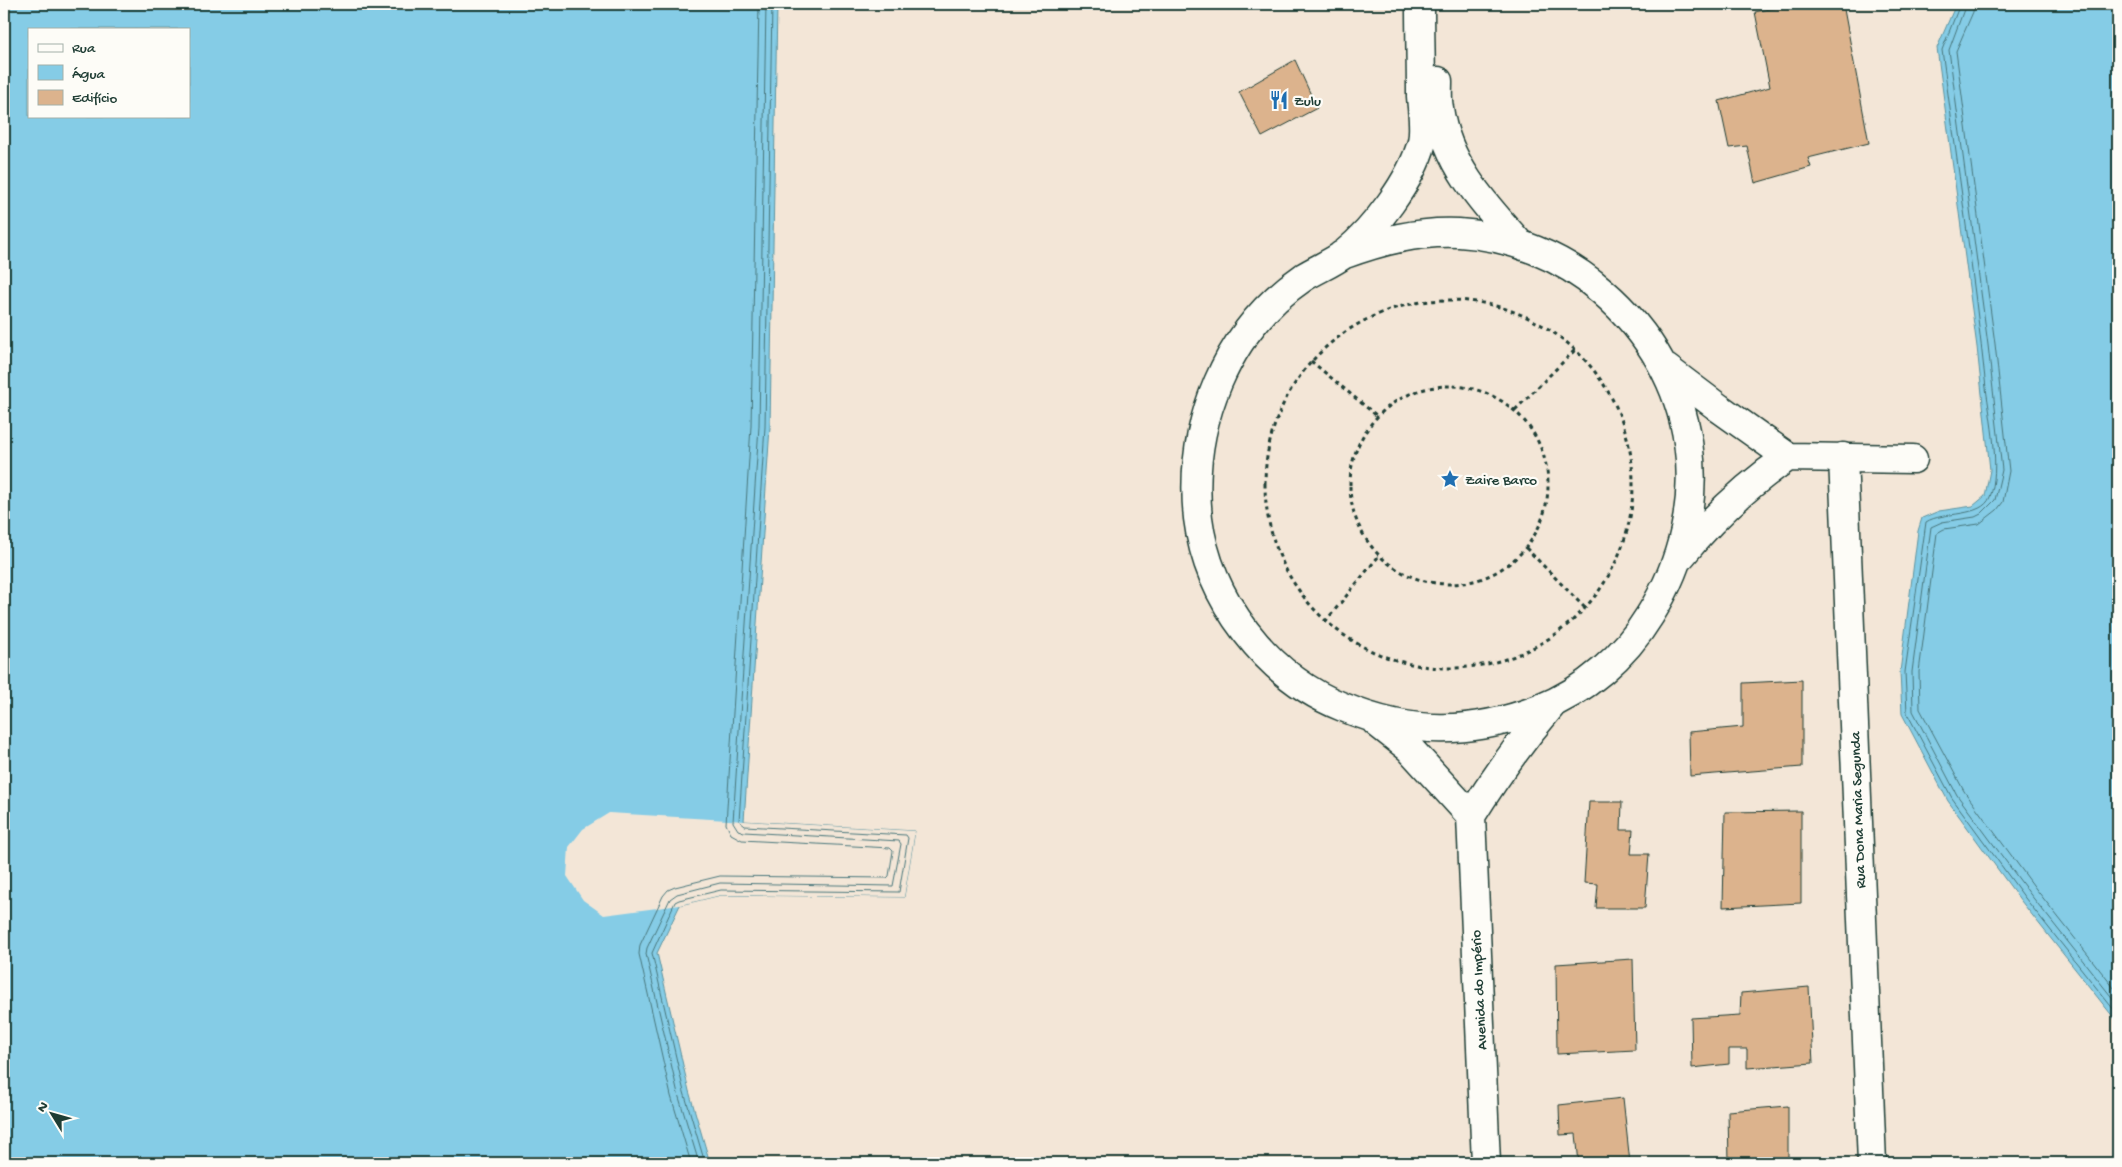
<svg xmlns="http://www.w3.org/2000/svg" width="2122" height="1167" viewBox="0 0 2122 1167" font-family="'Gochi Hand',sans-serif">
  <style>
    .water { fill: #85cce6; stroke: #5c939f; fill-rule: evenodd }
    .pier { fill: #f3e6d7 }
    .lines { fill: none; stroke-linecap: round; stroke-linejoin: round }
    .shore { stroke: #48767b; stroke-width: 1 }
    .building { fill: #dcb38d; stroke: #1f3d34 }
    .minor-casing { stroke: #1f3d34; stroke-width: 31 }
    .path { stroke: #1f3d34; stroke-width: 3; stroke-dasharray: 4 4; stroke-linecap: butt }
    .minor { stroke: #fdfcf7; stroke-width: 28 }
    .labels { text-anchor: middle; stroke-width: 4.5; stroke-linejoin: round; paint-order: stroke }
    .poi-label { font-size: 15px; fill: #1f3d34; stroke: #fdfcf7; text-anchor: start }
    .street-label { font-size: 15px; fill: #1f3d34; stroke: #fdfcf7 }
  </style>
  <rect width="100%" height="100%" fill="#f3e6d7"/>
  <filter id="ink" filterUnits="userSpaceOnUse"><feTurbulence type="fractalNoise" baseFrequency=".02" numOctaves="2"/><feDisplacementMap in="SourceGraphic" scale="10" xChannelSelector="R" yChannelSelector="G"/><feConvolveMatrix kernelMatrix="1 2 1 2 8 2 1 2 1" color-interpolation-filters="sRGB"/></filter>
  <g filter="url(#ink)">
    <path class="water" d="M4 4H777L770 427 744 821 915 831 904 897 721 895 680 905 657 953 689 1091 710 1163H4ZM29 29H189V116H29Z
      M1956 4H2118V1023L2021 901 1948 801 1902 714 1900 672 1918 531 1922 518 1939 511 1973 506 1985 496 1990 470 1977 347 1937 48Z"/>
    <path class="pier" d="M609 813 915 831 904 897 721 895 680 905 604 915 583 900 567 876 569 847 583 829Z"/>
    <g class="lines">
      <path class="shore" d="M1960 4 1942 50C1957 162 1974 275 1986 388 1990 418 2001 469 1990 497 1982 518 1943 511 1926 522L1905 672 1907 713 1952 798 2025 898 2118 1015
        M1966 4 1949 50 1988 345 2002 470 1995 500 1981 514 1975 517 1942 522 1931 527 1912 672 1913 711 1957 795 2030 894 2118 1005
        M1974 4 1973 12 1956 51 1995 344 2009 471 2003 502 1997 510 1979 524 1944 529 1937 533 1919 672 1920 709 1964 791 2036 889 2118 993
        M691 1163 671 1096 639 954 640 945 663 896 668 890 675 887 720 876 887 878 889 876 893 851 890 848 742 840 731 834 726 824 751 426 759 4
        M699 1163 678 1094 646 954 647 948 670 899 677 894 720 883 893 886 901 844 899 841 744 832 738 830 733 822 759 426 766 4
        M705 1163 684 1092 652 953 675 902 679 900 721 890 899 892 908 838 906 835 745 826 739 821 765 427 772 4"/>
    </g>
    <path class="building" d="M1792 4H1843L1869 143 1808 158 1811 167 1755 183 1747 146 1729 148 1719 101 1770 87 1755 12Z
      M1295 60 1317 108 1262 137 1239 92Z
      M1802 680V767L1690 776 1689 732 1743 727V683Z
      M1589 802H1622L1621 830H1633L1631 854H1649L1645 908H1596L1598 884 1584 883Z
      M1801 811V903L1723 907 1725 812Z
      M1633 959 1635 1050 1557 1054 1556 964Z
      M1809 987 1813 1063 1747 1068V1049H1729V1064L1692 1068 1691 1018 1740 1015 1741 993Z
      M1623 1098 1630 1163H1579L1576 1134 1560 1135 1559 1105Z
      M1788 1106V1163H1729L1728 1111Z"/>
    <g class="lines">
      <g class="minor-casing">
        <path id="minor" d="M1438 81C1438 90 1437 99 1439 108 1446 163 1484 204 1520 244
          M1342 255C1380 241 1418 231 1459 233 1512 236 1563 257 1602 291 1700 375 1718 506 1650 615 1625 656 1585 691 1539 709 1471 735 1410 735 1343 707 1267 677 1208 599 1198 518 1188 425 1226 330 1304 277 1317 269 1332 263 1344 254 1374 230 1412 180 1422 142 1425 128 1422 110 1421 96 1421 65 1420 34 1420 4
          M1666 368 1719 408 1788 457 1913 459
          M1843 457 1872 1163
          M1681 556C1713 517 1747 485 1788 457
          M1376 722 1409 748 1471 816
          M1471 816 1486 1163
          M1471 816C1495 777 1521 741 1551 706"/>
      </g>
      <path class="path" d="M1265 484a184 184 0 1 1 368 0a184 184 0 1 1-368 0Z
        M1311 361 1377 416
        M1350 485a99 99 0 1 1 198 0a99 99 0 1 1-198 0Z
        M1515 410 1577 348
        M1526 548 1586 609
        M1325 622 1378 557"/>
      <use href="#minor" class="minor"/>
    </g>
  </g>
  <defs>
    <g id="restaurant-bare" transform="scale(1.5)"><path d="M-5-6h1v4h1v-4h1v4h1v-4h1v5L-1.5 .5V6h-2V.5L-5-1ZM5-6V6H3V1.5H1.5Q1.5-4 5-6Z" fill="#1f6fb2" stroke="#fdfcf7" stroke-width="2.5" paint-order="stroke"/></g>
    <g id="sight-bare" transform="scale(1.5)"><path d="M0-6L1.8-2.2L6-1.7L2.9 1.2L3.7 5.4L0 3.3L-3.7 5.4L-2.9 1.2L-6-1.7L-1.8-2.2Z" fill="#1f6fb2" stroke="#fdfcf7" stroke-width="2.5" paint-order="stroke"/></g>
  </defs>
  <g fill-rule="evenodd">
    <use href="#restaurant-bare" x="1279" y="100"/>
    <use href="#sight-bare" x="1450" y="479"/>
  </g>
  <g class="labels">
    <g class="poi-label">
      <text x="1294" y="105">Zulu</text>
      <text x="1465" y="484">Zaire Barco</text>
    </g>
    <g class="street-label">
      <text transform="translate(1857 810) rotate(-92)" y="5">Rua Dona Maria Segunda</text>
      <text transform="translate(1478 990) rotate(-93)" y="5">Avenida do Império</text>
    </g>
  </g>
  <rect width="2122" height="1167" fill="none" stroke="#fdfcf7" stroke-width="20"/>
  <rect x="10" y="10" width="2102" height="1147" fill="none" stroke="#1f3d34" stroke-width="2" filter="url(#ink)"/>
  <rect x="28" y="28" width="162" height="90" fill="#fdfcf7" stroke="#a4b0a9"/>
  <rect x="38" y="44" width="25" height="8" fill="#fdfcf7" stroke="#a4b0a9"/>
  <text x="72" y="52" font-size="15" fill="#1f3d34">Rua</text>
  <rect x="38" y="65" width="25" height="15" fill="#85cce6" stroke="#a4b0a9"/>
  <text x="72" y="78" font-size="15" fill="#1f3d34">Água</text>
  <rect x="38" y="90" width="25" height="15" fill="#dcb38d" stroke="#a4b0a9"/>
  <text x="72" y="102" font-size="15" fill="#1f3d34">Edifício</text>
  <g transform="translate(52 1114) rotate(307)" stroke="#fdfcf7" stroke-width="4" paint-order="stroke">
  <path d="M0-4L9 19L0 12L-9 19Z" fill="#1f3d34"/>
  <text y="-8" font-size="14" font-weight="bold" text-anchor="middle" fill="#1f3d34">N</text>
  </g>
</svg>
